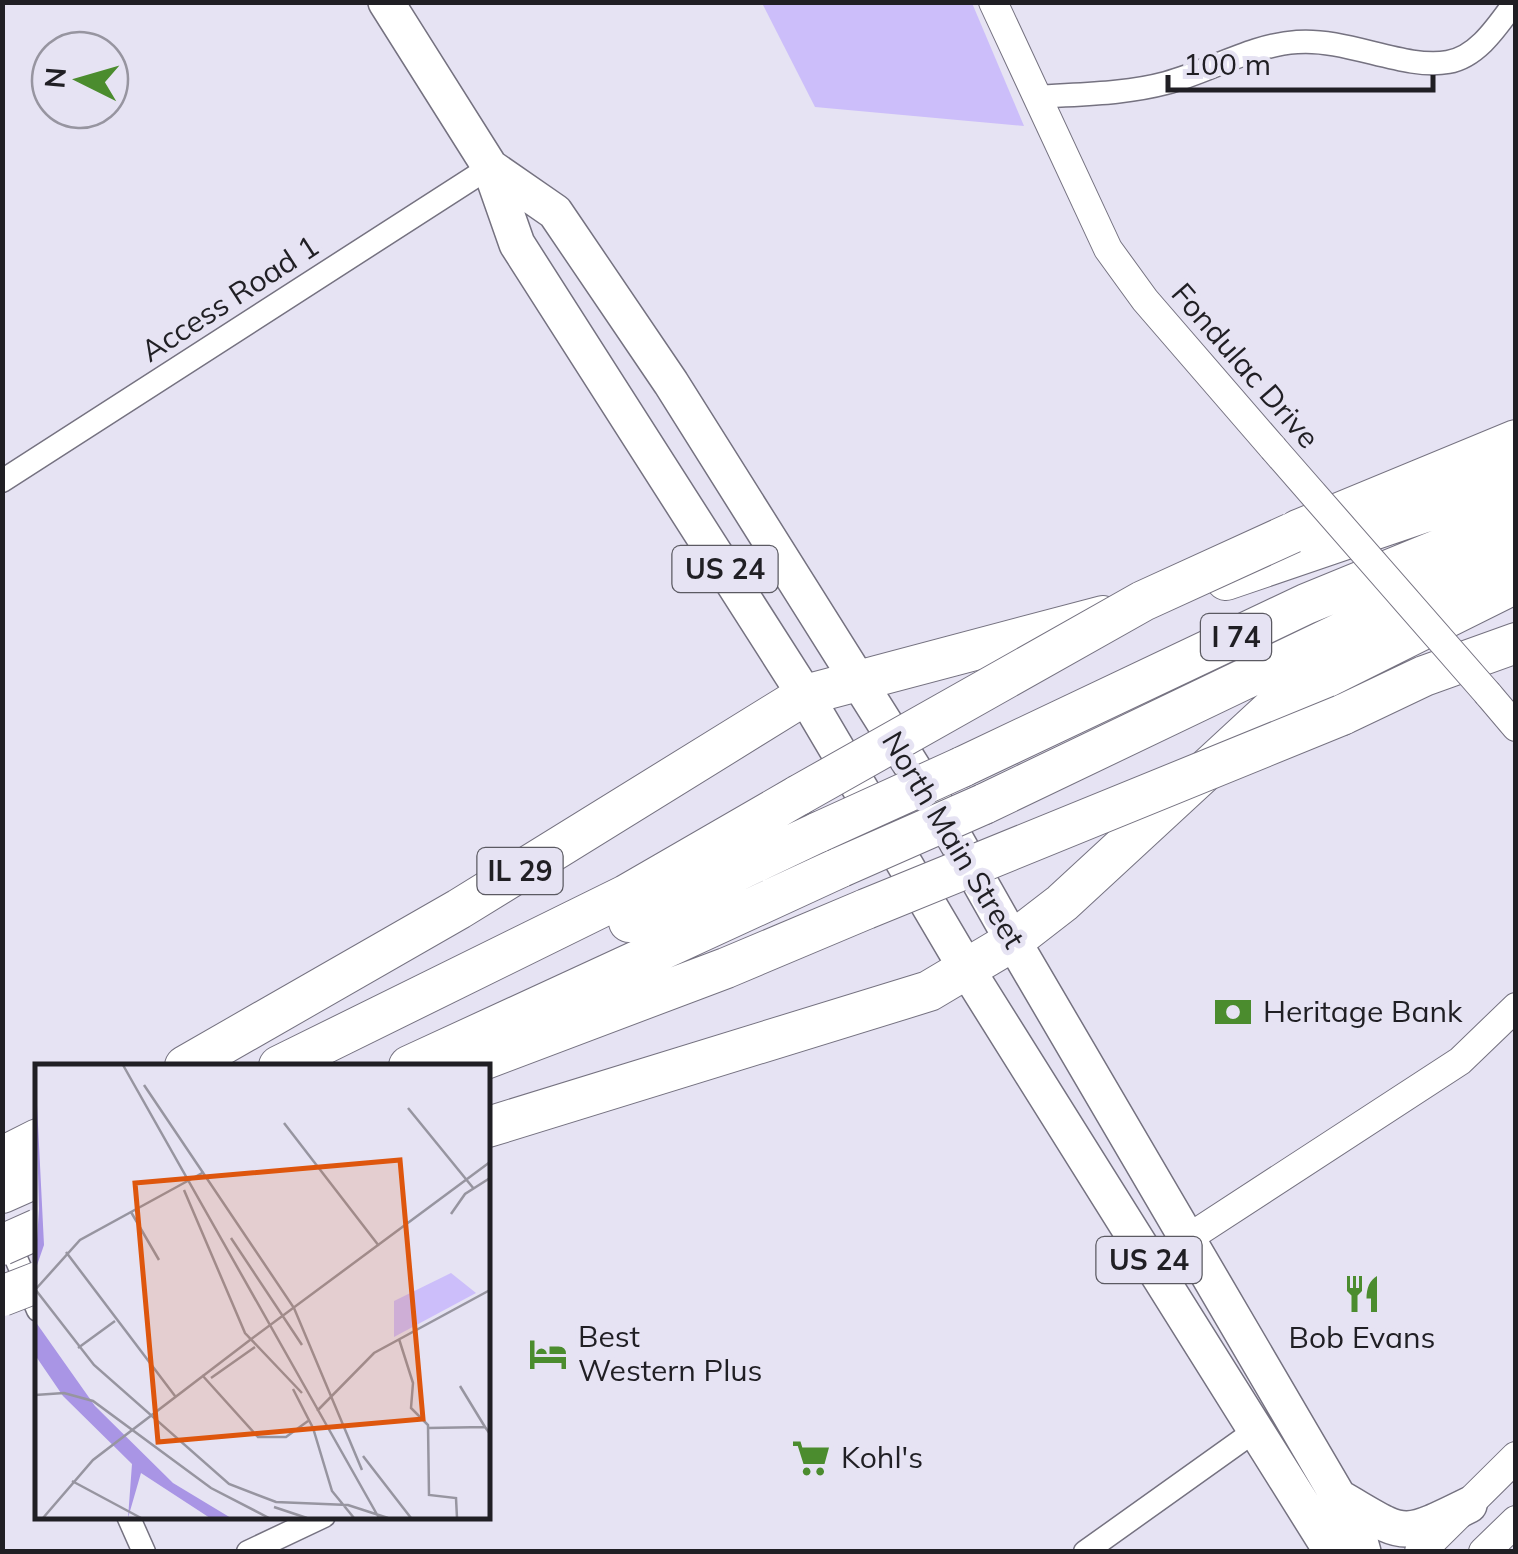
<svg xmlns="http://www.w3.org/2000/svg" width="1518" height="1554" viewBox="0 0 1518 1554" font-family="Mulish,sans-serif">
  <style>
    .green { fill: #ccbefa }
    .lines { fill: none; stroke-linecap: round; stroke-linejoin: round }
    .minor-casing { stroke: #757280; stroke-width: 25 }
    .tertiary-casing { stroke: #757280; stroke-width: 30 }
    .secondary-casing { stroke: #757280; stroke-width: 32 }
    .primary-casing { stroke: #757280; stroke-width: 38 }
    .trunk-casing { stroke: #757280; stroke-width: 38 }
    .motorway-casing { stroke: #757280; stroke-width: 42 }
    .minor { stroke: #fff; stroke-width: 22 }
    .tertiary { stroke: #fff; stroke-width: 28 }
    .secondary { stroke: #fff; stroke-width: 30 }
    .primary { stroke: #fff; stroke-width: 35 }
    .trunk { stroke: #fff; stroke-width: 35 }
    .motorway { stroke: #fff; stroke-width: 40 }
    .tertiary-bridge-casing { stroke: #757280; stroke-width: 30; stroke-linecap: butt }
    .motorway-bridge-casing { stroke: #757280; stroke-width: 42; stroke-linecap: butt }
    .tertiary-bridge { stroke: #fff; stroke-width: 28 }
    .motorway-bridge { stroke: #fff; stroke-width: 40 }
    .labels { text-anchor: middle; stroke-width: 10; stroke-linejoin: round; paint-order: stroke }
    .shield { fill: #e6e3f3; stroke: #5b5a62; stroke-width: 2.5 }
    .shield-label { font-size: 28px; font-weight: bold; fill: #201f24 }
    .street-label { font-size: 30px; fill: #201f24; stroke: #e6e3f3 }
    .poi-label { font-size: 30px; fill: #201f24; stroke: #e6e3f3; text-anchor: start }
    .inset-road { fill: none; stroke: #9795a0; stroke-width: 2.5 }
    .view { fill: #de560d; fill-opacity: 0.15; stroke: #de560d; stroke-width: 5 }
    .inset-edge { fill: none; stroke: #201f24; stroke-width: 5 }
  </style>
  <rect width="100%" height="100%" fill="#e6e3f3"/>
  <path class="green" d="M762 3H972L1024 126 815 107Z"/>
  <g class="lines">
    <g class="minor-casing">
      <path id="minor" d="M1037 97C1080 94 1125 94 1166 83 1211 71 1251 45 1297 42 1347 38 1405 70 1448 62 1478 57 1498 25 1515 2
        M2 481 490 167
        M6 1235 38 1310
        M128 1516 144 1552
        M248 1552 324 1516
        M1085 1552 1256 1430"/>
    </g>
    <g class="tertiary-casing">
      <path id="tertiary" d="M993 2 1108 249 1145 300 1273 448
        M1488 694 1516 727
        M1150 1263 1460 1061 1516 1007"/>
    </g>
    <g class="secondary-casing">
      <path id="secondary" d="M1420 1552 1516 1457
        M1484 1552 1516 1521"/>
    </g>
    <g class="primary-casing">
      <path id="primary" d="M1013 941 1356 1527 1363 1552
        M966 968 1332 1552
        M1340 1498C1406 1536 1398 1540 1469 1505"/>
    </g>
    <g class="trunk-casing">
      <path id="trunk" d="M386 2 490 167 517 244 805 695 966 968
        M490 167 555 212 671 383 935 803 1013 941"/>
    </g>
    <g class="motorway-casing">
      <path id="motorway" d="M1298 530 1516 440
        M1226 580 1516 481
        M1342 715 1424 676 1516 643
        M962 767 1306 604 1516 518
        M984 804 1516 549
        M629 922 819 832
        M477 1062 726 968 866 909
        M185 1066 459 909 805 695 1103 616
        M279 1066 626 895 799 795
        M409 1066 841 867
        M488 1127 929 991 1013 941 1062 903 1270 711 1313 684 1516 583
        M2 1157 38 1139
        M2 1193 38 1177"/>
    </g>
    <use href="#minor" class="minor"/>
    <use href="#tertiary" class="tertiary"/>
    <use href="#secondary" class="secondary"/>
    <use href="#primary" class="primary"/>
    <use href="#trunk" class="trunk"/>
    <use href="#motorway" class="motorway"/>
    <g class="tertiary-bridge-casing">
      <path id="tertiary-bridge" d="M1273 448 1488 694"/>
    </g>
    <g class="motorway-bridge-casing">
      <path id="motorway-bridge" d="M799 795 1143 601 1292 533
        M819 832 962 767
        M841 867 984 804
        M866 909 1342 715
        M2 1245 38 1229
        M2 1296 38 1282"/>
    </g>
    <use href="#tertiary-bridge" class="tertiary-bridge"/>
    <use href="#motorway-bridge" class="motorway-bridge"/>
  </g>
  <defs>
    <g id="bank-bare" transform="scale(3)"><path d="M-6-4H6V4H-6ZM0-2.3a2.3 2.3 0 1 0 0 4.6a2.3 2.3 0 1 0 0-4.6Z" fill="#4b8c2e" stroke="#e6e3f3" stroke-width="2.5" paint-order="stroke"/></g>
    <g id="restaurant-bare" transform="scale(3)"><path d="M-5-6h1v4h1v-4h1v4h1v-4h1v5L-1.5 .5V6h-2V.5L-5-1ZM5-6V6H3V1.5H1.5Q1.5-4 5-6Z" fill="#4b8c2e" stroke="#e6e3f3" stroke-width="2.5" paint-order="stroke"/></g>
    <g id="hotel-bare" transform="scale(3)"><path d="M-6-4.5h1.5V1H6V5H4.5V3h-9V5H-6ZM-4 0a1.8 1.8 0 1 1 3.6 0ZM.5 0V-2.5h3Q6-2.5 6 0Z" fill="#4b8c2e" stroke="#e6e3f3" stroke-width="2.5" paint-order="stroke"/></g>
    <g id="supermarket-bare" transform="scale(3)"><path d="M-6-5.5h2.5l.6 2H6L4.5 2H-2.5L-4.4-4H-6ZM-1.5 3.2a1.3 1.3 0 1 0 .1 0ZM3 3.2a1.3 1.3 0 1 0 .1 0Z" fill="#4b8c2e" stroke="#e6e3f3" stroke-width="2.5" paint-order="stroke"/></g>
  </defs>
  <g fill-rule="evenodd">
    <use href="#bank-bare" x="1233" y="1012"/>
    <use href="#restaurant-bare" x="1362" y="1294"/>
    <use href="#hotel-bare" x="548" y="1354"/>
    <use href="#supermarket-bare" x="811" y="1458"/>
  </g>
  <g class="labels">
    <g class="shield">
      <rect x="672.5" y="546" width="105" height="46" rx="8"/>
      <rect x="1201" y="614" width="70" height="46" rx="8"/>
      <rect x="477.5" y="848" width="85" height="46" rx="8"/>
      <rect x="1096.5" y="1237" width="105" height="46" rx="8"/>
    </g>
    <g class="shield-label">
      <text x="725" y="579">US 24</text>
      <text x="1236" y="647">I 74</text>
      <text x="520" y="881">IL 29</text>
      <text x="1149" y="1270">US 24</text>
    </g>
    <g class="street-label">
      <text transform="translate(230 299) rotate(-33)" y="10">Access Road 1</text>
      <text transform="translate(1245 366) rotate(49)" y="10">Fondulac Drive</text>
      <text transform="translate(953 840) rotate(59)" y="10">North Main Street</text>
    </g>
    <g class="poi-label">
      <text x="1263" y="1022">Heritage Bank</text>
      <text x="578" y="1347">Best<tspan x="578" dy="34">Western Plus</tspan></text>
      <text x="1362" y="1348" text-anchor="middle">Bob Evans</text>
      <text x="841" y="1468">Kohl's</text>
    </g>
  </g>
  <g transform="translate(35 1064)">
    <rect width="455" height="455" fill="#e6e3f3"/>
    <path d="M416 209 441 229 359 273V237Z" fill="#ccbefa"/>
    <path d="M0 1 9 181 0 207 4 145ZM0 257 60 342 138 419 196 454H175L106 409 93 454 97 400 28 332 0 291Z" fill="#a995e5"/>
    <path class="inset-road" d="M88 1 344 454M109 21 259 244 327 406M373 44 439 125M249 59 344 182M149 126 210 269 267 329M96 148 124 196M416 150 430 130 455 114M196 174 267 281M31 188 140 332M0 225 59 301 194 420 241 438 313 441 353 454M0 226 45 176 169 108M364 275 378 319 376 344 393 361 394 431 421 434 422 454M215 276 455 98M43 284 80 257M167 311 223 373H251L273 357M176 314 220 283M425 322 450 363M258 325 278 364 297 427 319 454M0 331 29 329 58 337 176 424 234 454M282 347 339 289 455 226M393 364 450 363 455 370M328 392 376 454M37 417 106 454M239 443 272 454M8 454 58 396 215 276"/>
    <path class="view" d="M365 96 388 355 123 378 100 119Z"/>
    <rect width="455" height="455" class="inset-edge"/>
  </g>
  <rect width="1518" height="1554" fill="none" stroke="#201f24" stroke-width="10"/>
  <g transform="translate(80 80) rotate(275)"><circle r="48" fill="#e6e3f3" stroke="#9795a0" stroke-width="2.5"/>
  <path d="M0-8L18 38L0 25L-18 38Z" fill="#4b8c2e"/>
  <text y="-15" font-size="28" font-weight="bold" text-anchor="middle" fill="#201f24">N</text>
  </g>
  <path d="M1168 75v15h265v-15" fill="none" stroke="#201f24" stroke-width="5"/>
  <text x="1183" y="75" font-size="30" fill="#201f24" stroke="#e6e3f3" stroke-width="8" paint-order="stroke">100 m</text>
</svg>
